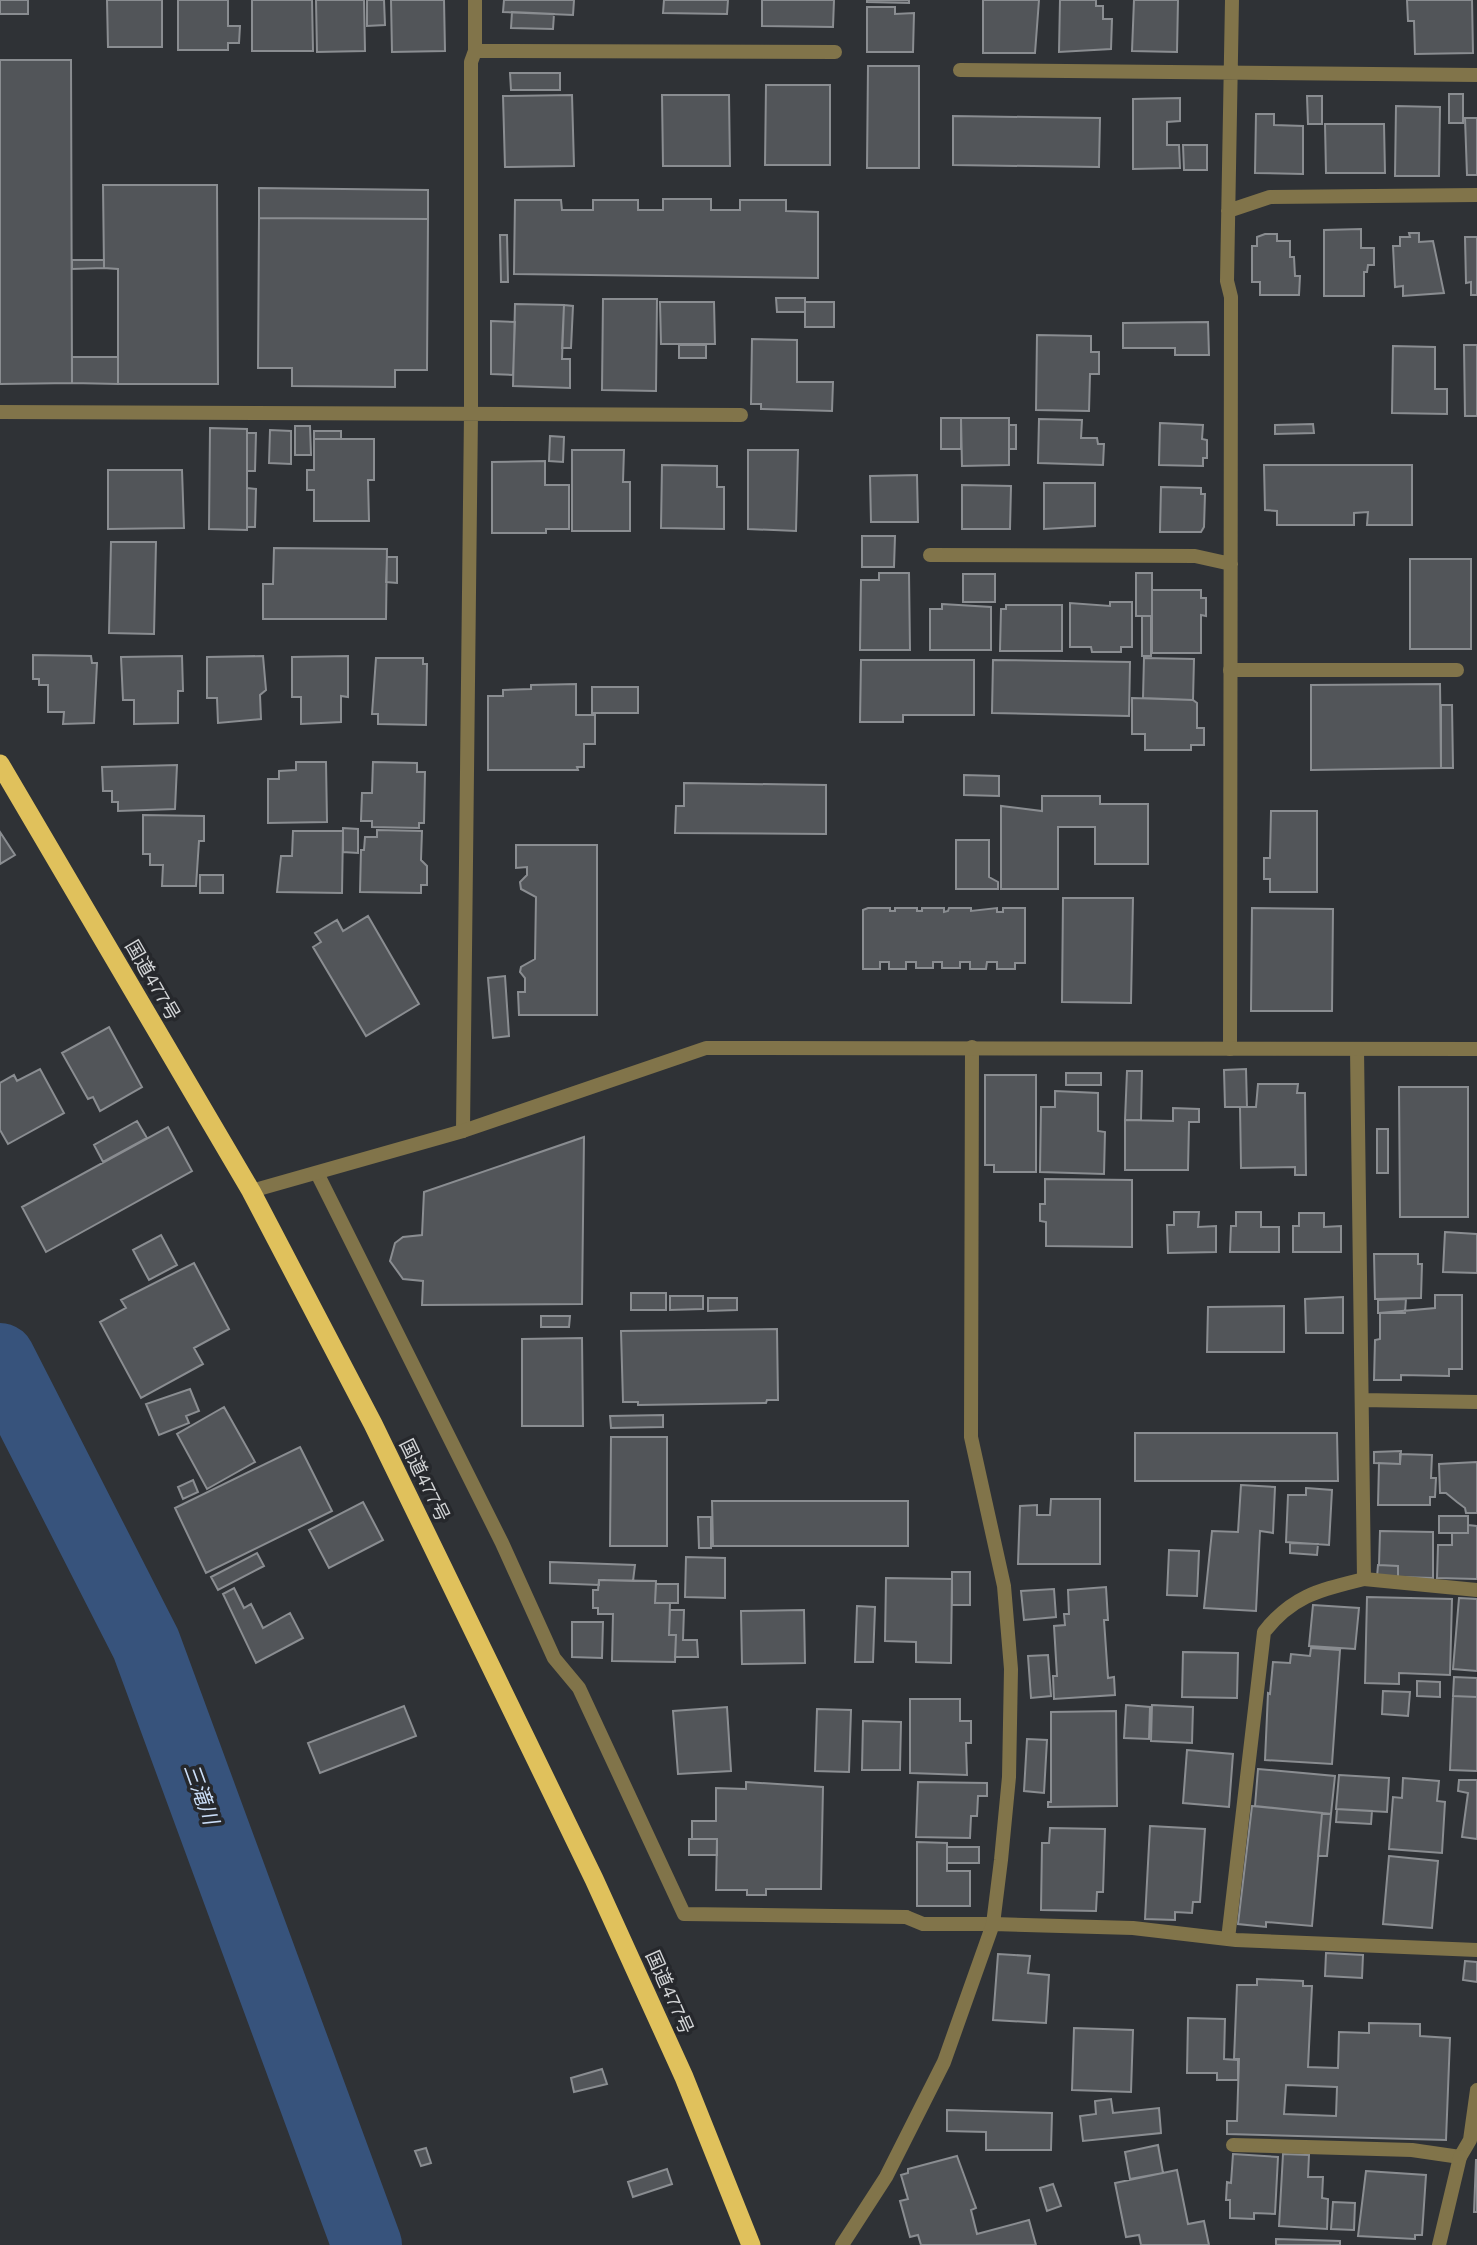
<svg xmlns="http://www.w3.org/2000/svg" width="1477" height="2245" viewBox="0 0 1477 2245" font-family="'Work Sans','Noto Sans JP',sans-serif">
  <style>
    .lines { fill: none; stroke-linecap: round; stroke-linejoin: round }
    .river { stroke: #37537c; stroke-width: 70 }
    .building { fill: #525559; stroke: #8a8d91; stroke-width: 2; fill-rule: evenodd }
    .service { stroke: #81744a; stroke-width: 14 }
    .minor { stroke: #81744a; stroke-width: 14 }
    .tertiary { stroke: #81744a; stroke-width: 14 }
    .trunk { stroke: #e0c15c; stroke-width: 19 }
    .labels { text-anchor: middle; stroke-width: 7; stroke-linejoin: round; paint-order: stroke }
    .street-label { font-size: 19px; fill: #d3d5d7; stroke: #26282c }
    .water-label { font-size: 21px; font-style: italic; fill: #cbdef8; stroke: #26282c }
  </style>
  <rect width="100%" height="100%" fill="#2f3236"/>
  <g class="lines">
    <path class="river" d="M0 1358 146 1644 367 2245"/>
  </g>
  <path class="building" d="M0 0H28V14H0Z
    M107 0H162V47H108Z
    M178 0H228V26H240L239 43H228V50H178Z
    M252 0H312L313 51H252Z
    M316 0H364L365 51 317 52Z
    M367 0H384L385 25 367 26Z
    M391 0H444L445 51 392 52Z
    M504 0H574L573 15 503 12Z
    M664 0H728L727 14 663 13Z
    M762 0H834L833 27 762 26Z
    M867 0H909V3L867 2Z
    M983 0H1039L1035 53H983Z
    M1060 0H1096V6H1103V19H1112L1111 49 1059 52Z
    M1134 0H1178L1177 52 1132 51Z
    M1407 0H1472L1473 53 1415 54 1414 21H1408Z
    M867 7H895V14L914 13 913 52H867Z
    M512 12 554 14 553 29 511 28Z
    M0 60H71L72 383 0 384Z
    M868 66H919V168H867Z
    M510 73H560V90H511Z
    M766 85H830V165H765Z
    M1449 94H1463V123H1449Z
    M572 95 574 166 505 167 503 96Z
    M662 95H729L730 166H663Z
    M1307 96H1322V124H1308Z
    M1180 98V121L1167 122V145H1179L1180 168 1133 169V99Z
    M1396 106 1440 107 1439 176H1395Z
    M1256 114H1274V125L1303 126V174L1255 173Z
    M953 116 1100 118 1099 167 953 165Z
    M1465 118H1477V175H1467Z
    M1325 124H1384L1385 173H1326Z
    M1183 145H1207V170H1184Z
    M103 185H217L218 384H118V269L104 268Z
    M259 188 428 190V219L259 218Z
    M663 199H711V210H740V200H786V211L818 212V278L514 274 515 200H561L562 210H593V200H638V210H663Z
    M259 218 428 219 427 370H395V387L292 386V368H258Z
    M1361 229V248H1374V265H1368L1367 272H1364V296H1324V230Z
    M1409 233H1419V242L1433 241 1444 293 1403 296V286L1395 287 1393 246H1400V237H1410Z
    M1265 234H1277V241H1290V257H1294L1295 276H1300L1299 295H1260V282H1252V246H1257V237Z
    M500 235H507L508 282H501Z
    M1465 237H1477V295H1471V282L1466 283Z
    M72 260H104V268L72 269Z
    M776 298H805V312H777Z
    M603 299H657L656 391 602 390Z
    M660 302H714L715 344H661Z
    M805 302H834V327H805Z
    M515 304 564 305 562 359H570V388L513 386Z
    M564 305 573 306 571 348H562Z
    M491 321 515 322 513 375 491 374Z
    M1208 322 1209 355H1175V348H1123V323Z
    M1037 335 1091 336V352H1099V374H1090L1089 411 1036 410Z
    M752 339 797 340V382H833L832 411 761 409V404H751Z
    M679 345H706V358H679Z
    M1464 345H1477V416H1465Z
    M1393 346 1435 347V389H1447V414L1392 413Z
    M72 357H118V384L72 383Z
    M941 418H961V449H941Z
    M961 418H1009V465L962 466Z
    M1039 419 1082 420 1081 438H1097L1098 444H1104L1103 465 1038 463Z
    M1160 423 1203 425 1202 439 1207 440V458H1203V466L1159 465Z
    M1313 424 1314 433 1275 434V425Z
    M1009 425H1016V449H1009Z
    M295 426H310L311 455H295Z
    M210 428 247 429V530L209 529Z
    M270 430 291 431V464L269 463Z
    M314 431H341V439H314Z
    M247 433H256L255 471H247Z
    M550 436 564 437 563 462 549 461Z
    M314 439H374V480H368L369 521H314V490H307V470H314Z
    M572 450H624L623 482H630V531H572Z
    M748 450H798L796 531 748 529Z
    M545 461V485H569V529H546V533H492V462Z
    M662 465 717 466V487H724V529L661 528Z
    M1264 465H1412V525H1367L1368 512 1354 513V525H1277V511L1265 510Z
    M108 470H182L184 528 108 529Z
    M917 475 918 522H871L870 476Z
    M1044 483H1095V526L1044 529Z
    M962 485 1011 486 1010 529H962Z
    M1161 487 1201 488V494H1205L1204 527 1201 532H1160Z
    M247 488 256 489 255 527H247Z
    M862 536H895L894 567H862Z
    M111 542H156L154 634 109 633Z
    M274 548 387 549 386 619H263V584H273Z
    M387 557H397V583L386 582Z
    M1410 559H1471V649H1410Z
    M879 573H909L910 650H860L861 580H879Z
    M1136 573H1152V616H1136Z
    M963 574H995V602H963Z
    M1152 590H1201V598H1206V616L1201 615V653H1152Z
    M1110 602H1132V647H1121V652H1092L1091 647H1070V603L1110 606Z
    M942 604 991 607V650H930V609H942Z
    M1006 605H1062V651H1000L1001 609H1006Z
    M1142 616H1151V656H1142Z
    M33 655 91 656 92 663H97L94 723 63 724 64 712H48V685H39V679H33Z
    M182 656 183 691H178V723L134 724V700H123L121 657Z
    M263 656 266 690 260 695 261 719 218 723 217 698H207V657Z
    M348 656V697L341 696V722L301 724V697H292V657Z
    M376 658H423V664H427L426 725 378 724V714H372Z
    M1144 658 1194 659 1193 700 1143 698Z
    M861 660H974V715H903V722H860Z
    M993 660 1130 662 1129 716 992 713Z
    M576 684V715H595V744H584V767H577L578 770H488V696H503V690L531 689V685Z
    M1440 684 1441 768 1311 770V685Z
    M592 687H638V713H592Z
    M1132 698 1193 700 1197 703V728H1204V745H1191V750H1145V734H1132Z
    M1441 705H1452L1453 768H1441Z
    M296 762H326L327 822 268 823V779H279V771L296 770Z
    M373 762 417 763V772H425L424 823H419V828L372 827V821H361L362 793H372Z
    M177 765 175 809 118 811V802H112V791H103L102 767Z
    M964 775 999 776V796L964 795Z
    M684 783 826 785V834L675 833 676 806H684Z
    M1042 796H1100V804H1148V864H1095V827H1058V889H1001V806L1042 811Z
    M1271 811H1317V892H1270V879H1264V858H1270Z
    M143 815 204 816V841H199L196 886H162L163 865H150V854H143Z
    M343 828 358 829V853L343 852Z
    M377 830 422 831 421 860 427 866V885H421V893L360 892 361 850H364L365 837H377Z
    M293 831H343L342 893 277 892 281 856H292Z
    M0 832 15 855 0 864Z
    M956 840H989V877L998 882V889H956Z
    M516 845H597V1015H519L518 992H525V978L520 972 521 967 535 959 536 897 521 889 520 882 527 875V867L516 868Z
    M200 875H223V893H200Z
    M1063 898H1133L1131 1003 1062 1002Z
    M868 908H890V911H895V908H917V911H922V908H944V912L948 911 949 908H971V911L997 908V912H1003V908H1025V963H1015V969H997V962H987L986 969H970V962H960V968H942V962H933V968H916V962H906V969H889V962H880V969H863V910Z
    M1252 908 1333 909 1332 1011H1251Z
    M368 916 419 1004 366 1036 313 947 321 942 315 933 337 920 343 931Z
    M505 976 509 1036 493 1038 488 978Z
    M109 1027 142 1087 100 1111 93 1097 88 1099 62 1053Z
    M40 1069 64 1113 8 1144 0 1130V1083L14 1075 17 1081Z
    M1246 1069 1247 1107H1225L1224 1070Z
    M1127 1071H1142L1141 1120H1125Z
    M1066 1073H1101V1085H1066Z
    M985 1075H1036V1172H994V1165H985Z
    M1258 1084H1298L1297 1093H1305L1306 1175H1295V1167L1241 1168 1240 1107H1256Z
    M1399 1087H1468V1217H1400Z
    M1055 1091 1098 1093V1131L1105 1132 1104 1174 1040 1172 1041 1107H1055Z
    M1173 1108 1199 1109V1122H1189L1188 1170H1125V1120L1173 1121Z
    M137 1121 147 1138 103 1162 94 1145Z
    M168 1127 192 1171 46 1252 22 1207Z
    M1377 1129H1388V1173H1377Z
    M584 1137 582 1304 422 1305 423 1281 403 1279 390 1261 395 1243 403 1237 422 1235 424 1192Z
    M1045 1179 1132 1180V1247L1046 1246V1222L1040 1221V1204H1045Z
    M1174 1212H1199L1198 1227 1216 1226V1252L1168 1253 1167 1225H1174Z
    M1236 1212H1261V1227H1279V1252H1230L1231 1226H1236Z
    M1299 1213H1324V1227L1341 1226V1252H1293V1226H1299Z
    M1445 1232 1477 1234V1273L1443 1272Z
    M161 1235 177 1265 149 1280 133 1250Z
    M1374 1254H1418V1264H1422L1421 1298 1375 1299Z
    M194 1263 229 1329 194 1348 203 1364 141 1398 100 1322 126 1308 121 1300Z
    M631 1293H666V1310H631Z
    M1435 1295H1462V1369H1449V1376L1401 1375V1380H1374L1375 1340 1380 1339V1313L1435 1308Z
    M670 1296H703V1309L670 1310Z
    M1343 1297V1333H1306L1305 1299Z
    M708 1298H737V1310L708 1311Z
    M1406 1299 1405 1313H1378V1300Z
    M1284 1306V1352H1207L1208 1307Z
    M541 1316H570L569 1327H541Z
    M777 1329 778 1400H767L766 1403 638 1405V1402H623L621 1331Z
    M582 1338 583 1426H522V1339Z
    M190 1389 199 1411 186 1416 189 1423 159 1435 146 1404Z
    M224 1407 255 1462 207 1489 177 1434Z
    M663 1415V1427L611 1428 610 1416Z
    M1135 1433H1337L1338 1481H1135Z
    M611 1437H667V1546H610Z
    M300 1447 332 1511 206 1573 175 1508Z
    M1401 1451 1400 1464 1374 1463V1452Z
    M1400 1454 1432 1455 1431 1478H1436L1435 1497H1430V1505H1378L1379 1463 1400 1464Z
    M1477 1462V1513H1466L1465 1508 1457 1502 1446 1493H1440L1439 1464Z
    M193 1480 198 1492 183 1499 178 1487Z
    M1241 1485 1275 1487 1273 1533 1260 1531 1256 1611 1204 1608 1212 1531 1238 1532Z
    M1306 1488 1332 1490 1329 1545 1286 1542 1288 1495H1306Z
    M1051 1499H1100V1564H1018L1020 1506 1037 1505V1515H1050Z
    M712 1501H908V1546H713Z
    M363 1502 383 1540 329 1568 309 1530Z
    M1439 1516H1468V1533H1439Z
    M698 1517H711V1548H699Z
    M1468 1525 1477 1526V1579L1437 1578 1438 1545H1452V1533H1468Z
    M1380 1531 1433 1532V1578L1398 1577V1566L1379 1565Z
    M1290 1543 1318 1544 1317 1555 1290 1553Z
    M1169 1550 1199 1551 1197 1596 1167 1595Z
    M257 1553 264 1566 218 1590 211 1577Z
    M686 1557 725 1558V1598L685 1597Z
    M550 1562 635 1565 633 1581 599 1580V1585L550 1583Z
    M1378 1565 1398 1566V1577H1377Z
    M952 1572H970V1605H952Z
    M886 1578 952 1579 951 1663 916 1662V1642L885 1641Z
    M599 1580 656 1581 655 1603H670L669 1635H676L675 1662 612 1661 613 1614H598V1608H593V1590H598Z
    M656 1584H678V1603H655Z
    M1106 1587 1108 1620H1104L1108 1678 1114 1677 1115 1695 1054 1699 1053 1676H1057L1054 1626 1065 1625 1064 1614H1069L1068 1590Z
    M234 1588 244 1608 251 1604 263 1628 290 1613 303 1638 256 1663 223 1594Z
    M1054 1589 1056 1617 1024 1620 1021 1591Z
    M1367 1597 1452 1599 1450 1675 1399 1673V1684L1365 1683Z
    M1459 1598 1477 1599V1671L1453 1669Z
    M1313 1605 1359 1608 1355 1649 1309 1646Z
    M857 1606 875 1607 873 1662H855Z
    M670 1610H684L683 1640H697L698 1657H675L676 1635H669Z
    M804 1610 805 1663 742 1664 741 1611Z
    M572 1622H603L602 1658 572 1657Z
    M1311 1648 1340 1650 1332 1764 1265 1760 1268 1693 1270 1694 1273 1662 1290 1663 1291 1654 1310 1656Z
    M1183 1652 1238 1653 1237 1698 1182 1697Z
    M1048 1655 1051 1696 1031 1698 1028 1656Z
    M1454 1677 1477 1678V1697L1453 1696Z
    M1417 1681 1440 1682V1697L1417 1696Z
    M1383 1691 1410 1692 1408 1716 1382 1714Z
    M1453 1696 1477 1697V1771L1450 1770Z
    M910 1699H960V1721H971V1743H966L967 1775 910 1773Z
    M1126 1705 1150 1707 1149 1739 1124 1738Z
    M1152 1705 1193 1707 1192 1743 1151 1741Z
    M404 1706 416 1736 320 1773 308 1743Z
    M727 1707 731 1771 678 1774 673 1711Z
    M817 1709 851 1710 849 1772 815 1771Z
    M1116 1711 1117 1806 1048 1807V1802H1051V1712Z
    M863 1721 901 1722 900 1770H862Z
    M1027 1739 1047 1740 1044 1793 1024 1791Z
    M1187 1750 1233 1754 1229 1807 1183 1803Z
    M1258 1769 1335 1776 1331 1814 1255 1806Z
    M1339 1775 1389 1778 1387 1812 1336 1809Z
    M1403 1778 1439 1781 1437 1801 1445 1802 1442 1853 1389 1849 1393 1797 1402 1798Z
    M1459 1780H1477V1839L1462 1837 1468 1793 1458 1791Z
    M746 1782 823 1787 821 1889H766V1895H747V1890H716L717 1839H692V1821H716V1788L746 1789Z
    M918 1782 987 1783V1796H978L977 1816H971L970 1838 916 1837Z
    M1252 1806 1322 1813 1312 1926 1266 1922V1927L1238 1924Z
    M1337 1809 1372 1811 1371 1824 1336 1822Z
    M1322 1813 1331 1814 1327 1856H1318Z
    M1150 1826 1205 1829 1200 1902H1193L1192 1913 1175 1912V1920L1145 1919Z
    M1050 1828 1105 1829 1103 1892H1097L1096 1911 1041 1910 1042 1843H1049Z
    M689 1839H717V1855H689Z
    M917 1842 947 1843V1871H970V1906H917Z
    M947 1847H979V1863H947Z
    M1389 1856 1438 1861 1432 1928 1383 1924Z
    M1326 1953 1363 1955 1362 1978 1325 1976Z
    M998 1954 1030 1956 1028 1973 1049 1975 1046 2023 993 2020Z
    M1465 1961 1477 1962V1982L1463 1980Z
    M1257 1979 1303 1981V1986H1312L1308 2067 1338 2068 1339 2032 1369 2033V2023L1420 2024V2036L1450 2038 1446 2140 1227 2134V2121H1237L1239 2059H1234L1237 1985H1257ZM1286 2085 1337 2087 1336 2116 1284 2114Z
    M1188 2018 1225 2019 1224 2059 1238 2060V2080H1217V2073H1187Z
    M1074 2028 1133 2030 1131 2092 1072 2090Z
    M602 2069 607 2084 574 2092 571 2078Z
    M1111 2099 1113 2113 1159 2108 1161 2133 1083 2141 1080 2116 1096 2114 1095 2101Z
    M947 2110 1052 2113 1051 2150H986V2132L947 2131Z
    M1158 2145 1163 2173 1130 2179 1125 2152Z
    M426 2148 431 2163 421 2166 415 2151Z
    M1233 2154 1278 2157 1275 2214 1254 2213V2219L1230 2218V2200H1226L1227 2182 1231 2183Z
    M1283 2154 1309 2155 1308 2177H1323L1322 2198 1328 2199 1327 2229 1279 2226Z
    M957 2156 976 2208 971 2210 977 2234 1029 2220 1036 2245H921L918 2235 910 2237 900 2201 908 2199 901 2175 908 2173V2169Z
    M1476 2160H1477V2212H1474Z
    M667 2169 672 2184 633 2197 628 2182Z
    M1177 2170 1188 2224 1204 2221 1209 2245H1141L1139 2235 1126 2237 1115 2183Z
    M1366 2171 1426 2175 1422 2235H1415V2239L1358 2236Z
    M1053 2184 1061 2206 1047 2211 1040 2188Z
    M1333 2202 1355 2203 1354 2230 1331 2229Z
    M1276 2239 1340 2241V2245H1276Z"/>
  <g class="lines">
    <path class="service" d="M1230 670H1457
      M1364 1579 1477 1590
      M906 1917 923 1924H993
      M1233 2145 1412 2150 1460 2157 1470 2140 1477 2090"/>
    <path class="minor" d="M475 51 835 52
      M960 70 1477 75
      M1228 211 1270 197 1477 195
      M0 412 741 415
      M930 555 1195 556 1231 564
      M1230 1049 1231 297 1227 281 1232 0
      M463 1131 471 413V62L475 51V0
      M317 1173 502 1543 554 1658 579 1688 684 1914 906 1917
      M1362 1400 1477 1402
      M993 1924 1133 1928 1236 1940 1477 1950
      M1228 1939 1264 1632C1293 1595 1320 1590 1364 1579L1357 1049
      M842 2245 886 2177 944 2062 993 1924 1001 1860 1009 1777 1011 1669 1004 1586 971 1437 972 1047
      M1439 2245 1460 2157"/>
    <path class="tertiary" d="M251 1191 463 1131 706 1048 1477 1049"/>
    <path class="trunk" d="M0 764 251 1191 373 1424 594 1879 684 2077 751 2245"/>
  </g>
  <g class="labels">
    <g class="street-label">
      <text transform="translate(153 980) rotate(60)" y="7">国道477号</text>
      <text transform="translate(425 1480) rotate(64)" y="7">国道477号</text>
      <text transform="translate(670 1992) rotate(66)" y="7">国道477号</text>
    </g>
    <g class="water-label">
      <text transform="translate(201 1794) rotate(70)" y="7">三滝川</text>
    </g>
  </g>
</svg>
